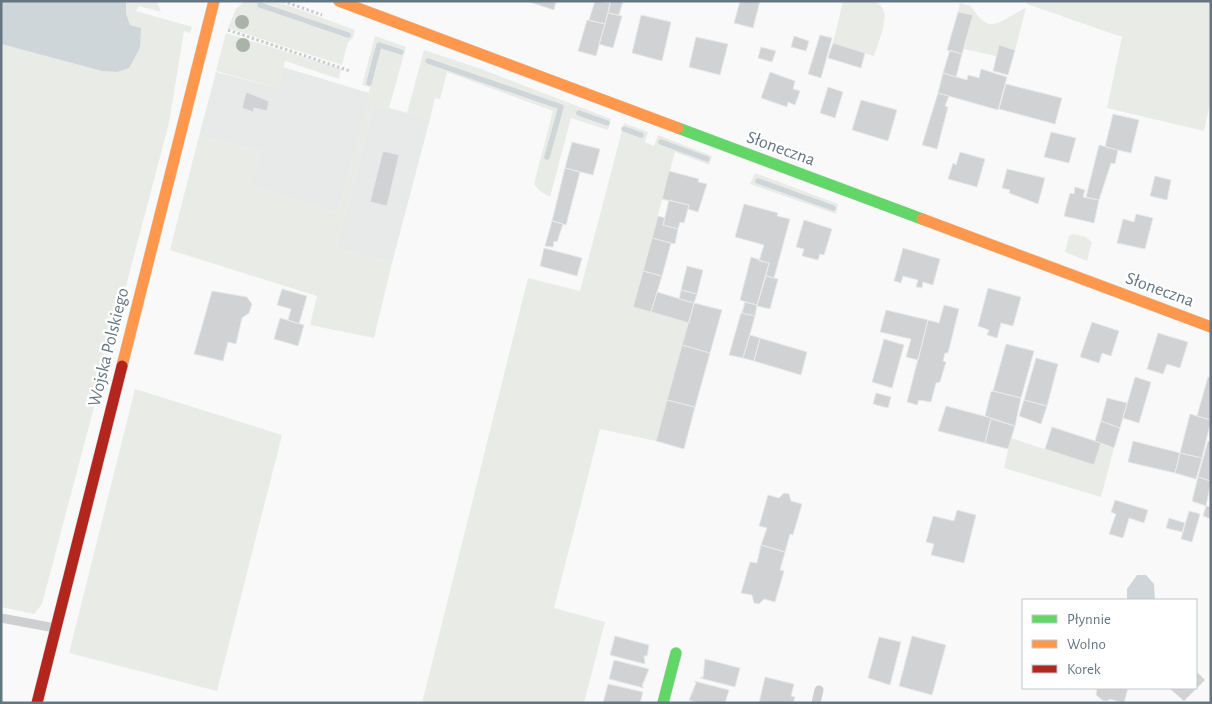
<svg xmlns="http://www.w3.org/2000/svg" width="1212" height="704" viewBox="0 0 1212 704" font-family="'Alegreya Sans',sans-serif">
  <style>
    .built { fill: #e8e9e9 }
    .green { fill: #e8ebe6 }
    .water { fill: #ced6d9 }
    .lines { fill: none; stroke-linecap: round; stroke-linejoin: round }
    .stream { stroke: #ced6d9; stroke-width: 5.5 }
    .building { fill: #d0d2d3; stroke: #e8e8e8 }
    .fast-casing { stroke: #d5d6d7; stroke-width: 12 }
    .slow-casing { stroke: #d5d6d7; stroke-width: 12 }
    .jam-casing { stroke: #d5d6d7; stroke-width: 12 }
    .path { stroke: #cbcccd; stroke-width: 3; stroke-dasharray: 2.5 2.5; stroke-linecap: butt }
    .lane { stroke: #cecfd0; stroke-width: 9 }
    .fast { stroke: #63d668; stroke-width: 11 }
    .slow { stroke: #ff974d; stroke-width: 11 }
    .jam { stroke: #b3261e; stroke-width: 11 }
    .tree { fill: #a9b3a7 }
    .labels { text-anchor: middle; stroke-width: 5; stroke-linejoin: round; paint-order: stroke }
    .street-label { font-size: 18px; fill: #657683; stroke: #fff }
  </style>
  <rect width="100%" height="100%" fill="#f9f9f9"/>
  <path class="built" d="M283 67 369 93 338 213 251 185 261 152 199 136 216 72 278 88Z
    M374 104 430 119 392 263 336 249Z"/>
  <path class="green" d="M126 1H157L161 12 139 6 136 11 192 27 190 33 184 31 169 123 42 604 34 614 1 607V44L102 71 117 72 130 25 126 13Z
    M245 1H276L355 30 353 38 348 42 342 65 228 28 236 9Z
    M843 1C852 1 862 0 871 1 897 5 878 41 874 56L833 43Z
    M1027 1H1211V99L1204 131 1107 108 1122 37 1027 4Z
    M960 3 971 6C990 38 999 20 1026 8L1015 50 999 46 996 56 964 49 973 16 958 12Z
    M226 33 341 69 339 79 285 61 278 88 216 71Z
    M375 36 406 47 389 108 374 104 336 249 392 263 374 338 310 325 317 296 170 250 199 136 261 152 252 185 338 213 370 87 362 85Z
    M424 50 481 69 611 119 608 130 571 118 550 197 540 191 534 184 553 111 447 72 440 99 435 98 430 119 407 113Z
    M624 123 648 132 645 142 654 146 658 135 712 156 709 165 675 152 633 307 689 323 656 441 600 429 554 608 605 622 584 703H422L528 278 580 291Z
    M755 173 838 204 836 214 750 184Z
    M1073 234 1086 237 1092 242 1087 261 1065 252 1069 236Z
    M135 389 282 435 217 691 69 653Z
    M1011 438 1093 465 1101 444 1114 448 1101 497 1004 468Z"/>
  <path class="water" d="M1 1H126V13L130 25 141 28 140 48 129 68 117 72 102 71 1 44Z
    M1137 575H1146L1154 584 1155 600H1127V589Z"/>
  <g class="lines">
    <path class="stream" d="M260 5 348 35
      M428 61 561 107 547 157
      M369 83 379 45 401 52
      M579 113 607 123
      M624 129 641 135
      M661 142 707 159
      M758 181 833 208"/>
  </g>
  <path class="building" d="M526 1H556L554 10Z
    M595 1 610 3 605 24 589 20Z
    M611 1H623L619 15 608 13Z
    M740 1H760L753 28 734 23Z
    M958 12 973 15 962 54 947 50Z
    M608 13 622 16 613 48 599 44Z
    M641 15 671 22 662 61 632 53Z
    M587 20 605 24 596 56 578 51Z
    M820 35 832 38 821 78 808 74Z
    M794 36 809 41 806 51 791 47Z
    M696 37 728 44 720 75 689 67Z
    M833 43 865 53 861 68 828 58Z
    M999 45 1015 50 1008 75 993 71Z
    M761 47 776 51 772 62 758 58Z
    M950 50 962 54 956 77 943 73Z
    M981 69 1007 77 998 110 938 93 943 73 967 80 968 75 979 78Z
    M770 72 795 81 793 89 800 91 795 105 788 102 787 107 761 98Z
    M1006 84 1062 98 1055 124 999 109Z
    M828 87 843 92 835 118 820 113Z
    M246 92 269 101 267 111 254 108 253 112 242 108Z
    M938 93 949 96 945 106 948 107 937 149 922 145Z
    M861 100 897 110 888 141 852 130Z
    M1113 114 1139 120 1131 153 1105 147Z
    M1051 132 1076 138 1069 163 1044 157Z
    M572 142 600 149 593 175 565 168Z
    M1099 145 1118 150 1115 164 1111 163 1099 200 1086 197Z
    M383 151 399 155 387 206 370 202Z
    M960 152 985 159 977 187 948 179 953 163 956 165Z
    M565 168 580 172 566 225 552 221Z
    M1007 169 1045 178 1038 204 1009 193 1010 190 1002 188Z
    M669 171 699 179 698 182 707 184 698 212 688 209 689 205 662 199Z
    M1155 176 1171 180 1167 200 1150 196Z
    M1075 187 1085 190 1083 197 1099 200 1094 223 1064 216 1070 193 1074 194Z
    M669 200 689 205 684 223 680 222 678 229 663 225Z
    M744 204 778 213 777 216 790 219 774 278 766 276 769 263 759 261 764 245 735 237Z
    M1136 214 1153 218 1145 249 1117 243 1123 219 1134 222Z
    M658 216 665 218 663 225 678 229 675 244 652 238Z
    M804 220 832 229 824 255 820 254 818 260 802 256 804 249 796 247Z
    M552 221 563 224 557 242 554 241 553 247 545 246Z
    M652 238 671 243 662 276 643 271Z
    M544 248 582 258 577 276 540 266Z
    M903 248 940 259 933 285 923 282 922 288 916 287 918 280 903 276 901 283 894 281Z
    M751 257 769 263 757 305 740 300Z
    M687 266 703 270 697 294 681 290Z
    M643 271 662 276 651 312 633 307Z
    M766 276 778 279 770 309 757 306Z
    M988 288 1021 297 1013 326 1001 323 997 338 987 335 989 330 978 326Z
    M282 289 307 296 299 324 288 320 291 309 277 305Z
    M681 290 697 294 694 303 679 299Z
    M212 291 247 297 252 304 249 313 242 318 236 344 228 342 223 361 194 354Z
    M657 292 694 303 689 323 651 312Z
    M745 302 757 305 755 316 742 313Z
    M694 303 722 310 710 353 682 345Z
    M944 305 959 309 948 353H945L943 361 946 362 940 382 936 383 931 402 919 400 917 405 907 402 928 320 939 323Z
    M886 310 928 320 918 360 906 357 911 339 880 332Z
    M741 313 755 316 743 358 729 355Z
    M280 318 304 325 298 346 274 339Z
    M1092 322 1119 331 1111 356 1102 353 1099 363 1080 357Z
    M1158 333 1188 342 1180 368 1167 364 1163 374 1147 369Z
    M750 335 760 338 754 361 743 358Z
    M760 338 807 352 801 375 754 361Z
    M884 339 904 345 892 388 872 382Z
    M1006 344 1034 351 1021 398 993 391Z
    M682 345 710 353 695 407 667 400Z
    M1036 358 1058 364 1047 406 1024 400Z
    M1135 377 1151 382 1139 423 1123 418Z
    M1208 377H1211V420L1197 416Z
    M993 391 1021 398 1015 426 985 416 991 392Z
    M876 393 891 397 888 408 873 404Z
    M1107 398 1127 403 1120 428 1101 421Z
    M667 400 695 407 684 449 656 441Z
    M1024 400 1047 406 1041 424 1019 416Z
    M946 406 991 418 985 443 938 431Z
    M1190 414 1211 420 1202 458 1180 453Z
    M991 419 1015 426 1008 449 985 443Z
    M1101 421 1120 428 1114 448 1095 441Z
    M1052 427 1101 443 1094 465 1045 449Z
    M1133 441 1180 453 1175 473 1128 462Z
    M1208 441 1211 442V481L1198 477Z
    M1180 453 1202 458 1196 479 1175 473Z
    M1198 477 1211 481 1206 506 1192 501Z
    M784 493 789 494 791 501 802 504 793 535 790 534 785 552 761 545 767 528 759 526 768 495 779 498Z
    M1115 500 1148 510 1144 523 1129 518 1123 538 1109 534 1116 514 1111 512Z
    M1206 506 1211 507V519L1203 516Z
    M957 510 976 515 964 563 931 555 934 544 926 542 933 516 954 521Z
    M1189 511 1200 514 1192 542 1181 539Z
    M1169 518 1185 523 1182 532 1166 528Z
    M761 545 785 552 780 570 784 571 775 602 764 599 759 604 754 603 752 595 741 593 750 562 757 563Z
    M615 636 649 645 647 656H644L645 664 610 655Z
    M912 636 946 645 932 695 899 686Z
    M879 637 901 642 890 685 868 678Z
    M705 659 740 668 735 687 700 678 703 677Z
    M614 660 649 669 642 686 644 688 609 679Z
    M1196 671 1205 680 1184 701 1169 688H1196Z
    M765 677 794 684 791 696 795 697 793 703H759Z
    M694 681 729 690 725 703H699L689 700 696 683Z
    M608 684 643 692 640 703H603Z
    M1094 688H1128L1124 703 1110 699 1107 701 1102 700 1096 695 1097 689Z"/>
  <g class="lines">
    <g class="fast-casing">
      <path id="fast" d="M678 128 922 219
        M663 703 676 653"/>
    </g>
    <g class="slow-casing">
      <path id="slow" d="M339 1 678 128
        M922 219 1211 327
        M122 366 214 1"/>
    </g>
    <g class="jam-casing">
      <path id="jam" d="M37 703 122 366"/>
    </g>
    <path class="path" d="M283 1 322 15
      M228 30 350 71"/>
    <path class="lane" d="M1 618 55 628
      M816 703 819 690"/>
    <use href="#fast" class="fast"/>
    <use href="#slow" class="slow"/>
    <use href="#jam" class="jam"/>
  </g>
  <g class="tree">
    <circle cx="242" cy="22" r="7"/>
    <circle cx="243" cy="45" r="7"/>
  </g>
  <g class="labels">
    <g class="street-label">
      <text transform="translate(781 148) rotate(20)" y="6">Słoneczna</text>
      <text transform="translate(1160 289) rotate(20)" y="6">Słoneczna</text>
      <text transform="translate(108 347) rotate(-76)" y="6">Wojska Polskiego</text>
    </g>
  </g>
  <rect width="1212" height="704" fill="none" stroke="#657683" stroke-width="5"/>
  <rect x="1022" y="599" width="175" height="90" fill="#ffffff" stroke="#c1c8cd"/>
  <rect x="1032" y="615" width="25" height="8" fill="#63d668" stroke="#c1c8cd"/>
  <text x="1067" y="624" font-size="15" fill="#657683">Płynnie</text>
  <rect x="1032" y="640" width="25" height="8" fill="#ff974d" stroke="#c1c8cd"/>
  <text x="1067" y="649" font-size="15" fill="#657683">Wolno</text>
  <rect x="1032" y="665" width="25" height="8" fill="#b3261e" stroke="#c1c8cd"/>
  <text x="1067" y="674" font-size="15" fill="#657683">Korek</text>
</svg>
